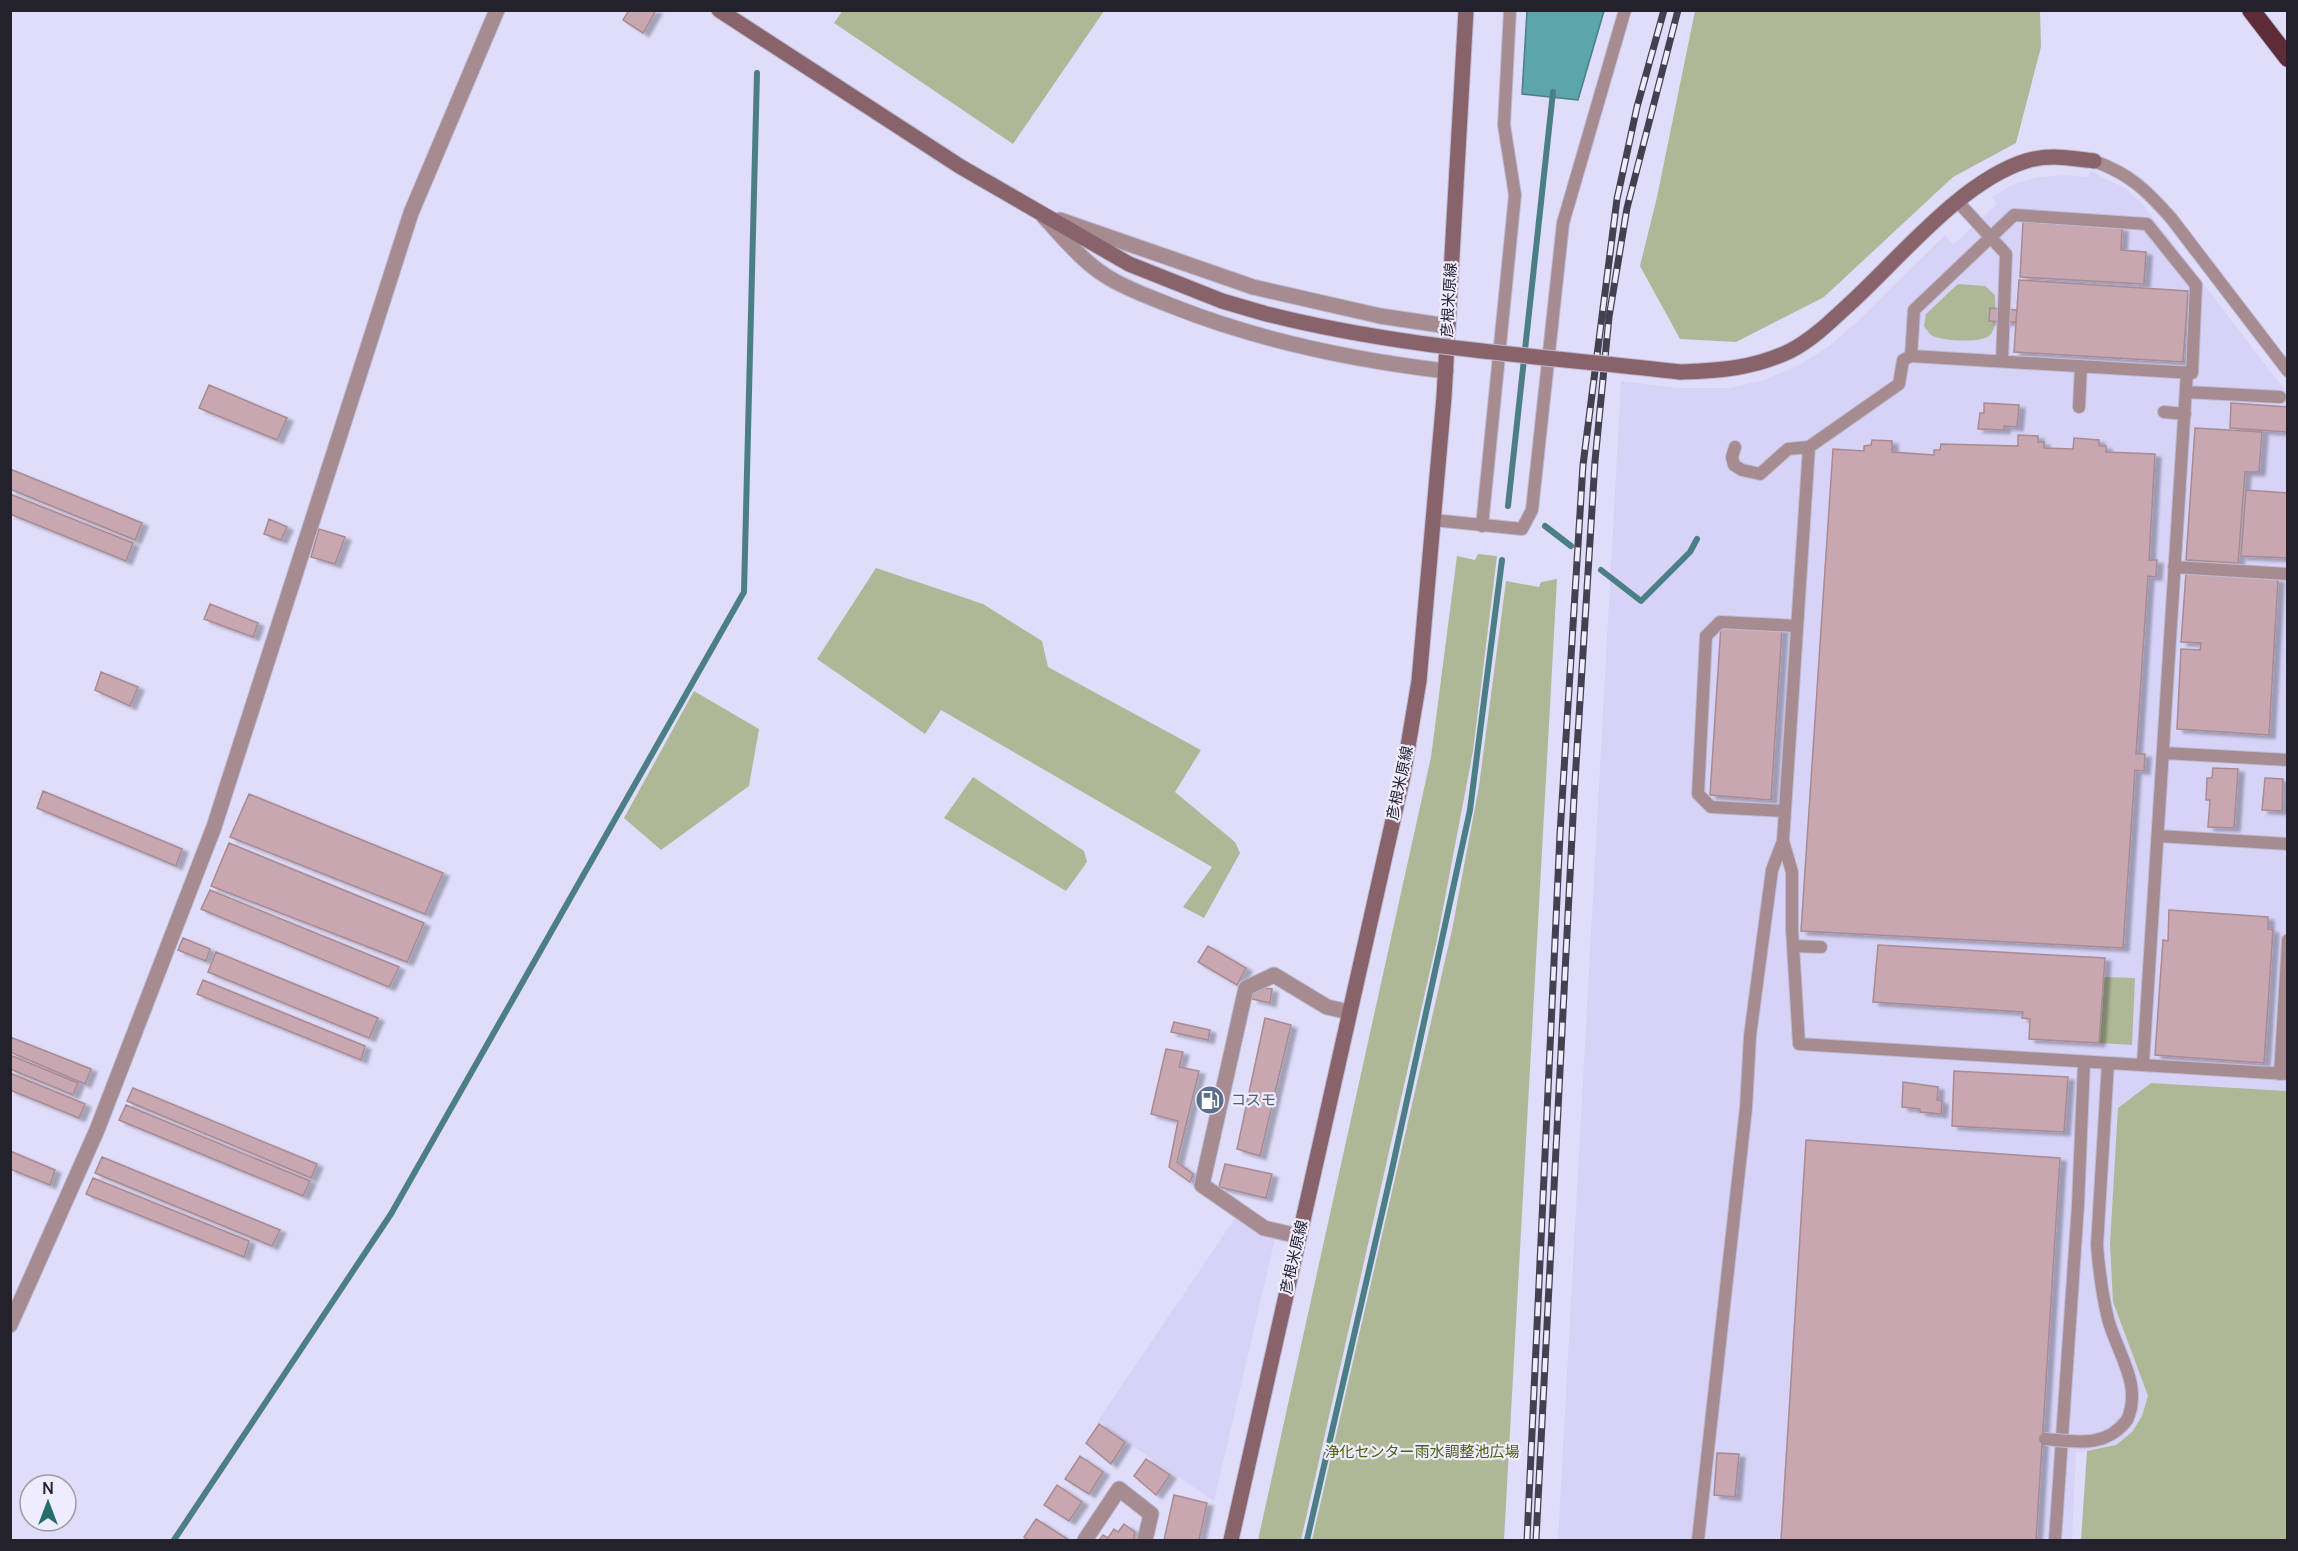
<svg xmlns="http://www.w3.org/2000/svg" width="2298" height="1551" viewBox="0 0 2298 1551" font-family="Manrope,'Noto Sans JP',sans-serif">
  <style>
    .built { fill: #d7d3f7 }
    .green { fill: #aeb896 }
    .water { fill: #5ca6ab; stroke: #4b7e85; stroke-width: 1.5 }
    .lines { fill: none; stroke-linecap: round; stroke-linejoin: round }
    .stream { stroke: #4b7e85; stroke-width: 6 }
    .building { fill: #c8a7b1; stroke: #a98a92; stroke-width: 1.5; filter: url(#shadow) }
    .lane-casing { stroke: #bebbd5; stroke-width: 14 }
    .street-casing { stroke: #bebbd5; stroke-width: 17 }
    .secondary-casing { stroke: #bebbd5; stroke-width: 17 }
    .highway-casing { stroke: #bebbd5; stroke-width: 20 }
    .lane { stroke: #a68b90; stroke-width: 12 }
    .street { stroke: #a68b90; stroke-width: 15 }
    .secondary { stroke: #89636a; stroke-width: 15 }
    .highway { stroke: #5e2c38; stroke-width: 18 }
    .rail-casing { stroke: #43414f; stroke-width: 7 }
    .rail { stroke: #eeecfe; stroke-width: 4.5; stroke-dasharray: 14; stroke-linecap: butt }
    .lane-bridge-casing { stroke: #bebbd5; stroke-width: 14; stroke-linecap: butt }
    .secondary-bridge-casing { stroke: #bebbd5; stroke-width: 17; stroke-linecap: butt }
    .lane-bridge { stroke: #a68b90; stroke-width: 12 }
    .secondary-bridge { stroke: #89636a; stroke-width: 15 }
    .labels { text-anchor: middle; stroke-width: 4.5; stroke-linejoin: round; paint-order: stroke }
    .street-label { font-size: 15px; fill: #23212c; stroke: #eeecfe }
    .service-label { font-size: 15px; fill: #4e5e75; stroke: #eeecfe; text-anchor: start }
    .park-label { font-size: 15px; fill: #4f5f0a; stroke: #eeecfe }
  </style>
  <defs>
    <filter id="shadow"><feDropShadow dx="6" dy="3.5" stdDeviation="1.5" flood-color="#0004"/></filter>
  </defs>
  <rect width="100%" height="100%" fill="#e0ddfa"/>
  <path class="built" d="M2090 171 2125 188 2141 202 2287 393V1091L2151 1083 2113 1302 2148 1396 2142 1416 2132 1432 2117 1445 2097 1451 2076 1452 2072 1540H1558L1621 381 1678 388H1728L1764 380 1799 365 1829 346 1859 320 1945 235 1953 245 1997 204 1992 197 2012 185 2038 177 2068 175 2088 177Z
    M1235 1218 1259 1235 1275 1239 1214 1501 1097 1422Z"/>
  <path class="green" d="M843 10H1104V11L1013 144 834 23Z
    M1695 11H2040L2041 47 2016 143 1953 177 1824 297 1736 342 1680 339 1640 266 1657 197Z
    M1958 284 1985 286 1995 295C1995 307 1999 327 1989 336 1981 343 1943 341 1933 336 1929 334 1927 330 1924 326L1926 314Z
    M1478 554 1497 556 1473 751 1437 940 1301 1540H1258L1431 757 1457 556 1475 560Z
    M876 568 983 604 1042 641 1048 667 1201 750 1175 792 1235 842 1240 853 1204 918 1183 907 1212 867 941 710 925 734 817 659Z
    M1557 579 1504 1540H1312L1452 930 1479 786 1506 581 1539 587 1541 582Z
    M694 691 759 729 749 786 661 850 624 818Z
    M973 777 1084 851 1087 862 1066 891 944 818Z
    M2104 977 2135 978 2132 1045 2099 1043Z
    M2151 1083 2287 1091V1540H2081L2087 1451 2116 1445 2132 1432 2142 1416 2148 1396 2113 1302 2110 1244 2118 1108Z"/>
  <path class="water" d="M1527 11H1604L1578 100 1522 94Z"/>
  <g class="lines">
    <path class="stream" d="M1508 506 1553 92
      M1545 526 1571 546
      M1601 570 1641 601 1690 552 1697 539
      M174 1540 391 1214 744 592 757 73
      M1307 1540 1391 1174 1470 810 1502 560"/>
  </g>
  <path class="building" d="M629 10H656L643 33 623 20Z
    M2023 222 2122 228 2121 250 2146 252 2144 284 2020 277Z
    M2019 280 2188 291 2183 362 2014 352Z
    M1990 308 2017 310 2016 322 1989 321Z
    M209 385 287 418 277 440 199 408Z
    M1984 403 2019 405 2017 427 2004 426V430L1978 429 1980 413H1984Z
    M2231 403 2288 407 2287 432 2230 428Z
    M2195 428 2262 432 2259 472H2245L2238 563 2186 560Z
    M2018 435 2038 436V442H2044V448L2073 449 2074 438 2099 440V446H2106V452L2155 454 2149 560H2157L2156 577 2148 576 2136 754H2145L2144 771 2135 770 2123 948 1801 931 1833 449 1864 451V446L1871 445 1872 440 1892 441V452L1934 455V450H1940L1941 444 2018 446Z
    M10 469 142 523 135 540 10 489Z
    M2246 490 2288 493V558L2241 556Z
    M10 494 133 543 126 561 10 514Z
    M269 519 287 527 281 540 264 534Z
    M319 529 345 537 335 564 311 557Z
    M2186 573 2278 579 2269 735 2177 729 2181 649 2200 650 2201 643 2181 642Z
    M210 604 258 623 253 637 204 619Z
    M1721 625 1782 629 1771 800 1710 795Z
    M101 672 138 687 130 706 95 690Z
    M2213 768 2238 769 2234 828 2208 827 2210 800H2206L2207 778H2212Z
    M2265 778 2283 779 2282 811 2262 810Z
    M43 791 182 849 176 866 37 808Z
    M249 794 443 873 425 914 230 837Z
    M229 843 424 923 407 962 211 886Z
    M210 890 399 967 389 987 201 909Z
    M2169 910 2268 917V929L2273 930 2264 1063 2155 1055 2163 940 2168 941Z
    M183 938 210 949 206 961 178 950Z
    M1878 945 2105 958 2099 1043 2029 1039 2030 1019 2022 1018 2023 1012 1873 1002Z
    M1208 946 1246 968 1237 985 1198 962Z
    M216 952 378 1018 369 1038 208 972Z
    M203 980 365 1046 361 1060 197 994Z
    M1265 988 1272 989 1270 1003 1252 999 1253 993Z
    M1265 1018 1291 1025 1260 1156 1237 1149Z
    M1174 1022 1210 1030 1208 1040 1171 1032Z
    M10 1037 91 1069 85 1084 10 1052Z
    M1166 1049 1183 1052 1179 1067 1199 1071 1177 1162 1193 1174 1190 1182 1169 1167 1178 1121 1151 1114Z
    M10 1055 78 1083 73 1095 10 1069Z
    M1954 1071 2068 1077 2064 1132 1952 1126Z
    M10 1073 85 1104 79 1118 10 1090Z
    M1903 1082 1938 1087 1937 1100 1942 1101 1941 1114 1920 1112V1109L1902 1107Z
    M133 1088 317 1164 311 1178 127 1101Z
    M126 1105 310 1181 303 1196 119 1120Z
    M1806 1140 2060 1158 2036 1540H1781Z
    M10 1151 55 1170 50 1185 10 1169Z
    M102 1157 280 1230 272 1246 95 1173Z
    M1225 1164 1272 1174 1266 1198 1219 1187Z
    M93 1178 249 1241 244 1257 86 1194Z
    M1099 1424 1125 1442 1111 1464 1086 1443Z
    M1717 1453 1739 1454 1735 1497 1714 1495Z
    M1080 1456 1103 1472 1089 1494 1065 1479Z
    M1146 1459 1170 1475 1156 1495 1134 1476Z
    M1057 1485 1082 1502 1069 1521 1044 1505Z
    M1174 1495 1207 1503 1199 1540H1164Z
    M1036 1519 1069 1540H1028L1024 1537Z
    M1124 1524 1135 1532 1133 1540H1099L1103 1535 1108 1538 1114 1529 1118 1532Z"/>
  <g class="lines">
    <g class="lane-casing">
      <path id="lane" d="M2094 161C2130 174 2146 190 2171 218L2288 371
        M1958 202 2006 254 2002 361
        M2186 392 2280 397
        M2079 407 2081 366
        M2164 412 2185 414
        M1735 447 1732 457 1734 465 1742 470 1760 474 1788 449 1809 447 1899 384 1903 360 1911 356 2192 373 2196 285 2147 224 2014 215 1914 310 1911 356
        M1433 520 1522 529 1532 510 1563 223 1625 10
        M1482 526 1515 195 1504 125 1510 10
        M2174 567 2288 574
        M2164 753 2288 760
        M1785 811 1711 807 1698 794 1706 636 1720 622 1797 626
        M2159 836 2288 844
        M1783 841 1792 872V929L1799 1044 2288 1074
        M1794 946 1821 947
        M2108 1063 2097 1245C2099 1270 2102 1294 2108 1319 2117 1353 2143 1385 2127 1420
        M2143 1064 2187 372
        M2280 1074 2288 940
        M1698 1540 1746 1108 1750 1036 1772 870 1783 841 1809 447
        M2055 1540 2078 1205 2084 1062"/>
    </g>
    <g class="street-casing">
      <path id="street" d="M1044 217C1063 237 1082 261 1106 276 1126 289 1150 297 1172 306 1260 341 1352 360 1446 371
        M1060 220 1253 287 1380 316 1447 326
        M1298 1236 1264 1228 1202 1185 1246 988 1274 975 1327 1007 1349 1012
        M10 1325 97 1130 214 827 411 213 497 10
        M1085 1540 1119 1489 1151 1514 1145 1540"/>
    </g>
    <g class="secondary-casing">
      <path id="secondary" d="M719 10 961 167 1129 264 1222 301 1263 313
        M1680 372C1719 371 1755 368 1790 351 1810 341 1828 324 1844 309 1897 262 1959 182 2026 161 2048 154 2072 158 2094 161
        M1231 1540 1403 776 1419 681 1444 397 1466 10"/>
    </g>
    <g class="highway-casing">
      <path id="highway" d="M2251 10 2288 58"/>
    </g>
    <use href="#lane" class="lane"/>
    <use href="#street" class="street"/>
    <use href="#secondary" class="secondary"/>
    <use href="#highway" class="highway"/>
    <g class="rail-casing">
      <path id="rail" d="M1527 1540 1560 834 1583 465 1617 199 1637 107 1664 10
        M1536 1540 1574 797 1595 461 1609 317 1627 208 1678 10"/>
    </g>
    <use href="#rail" class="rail"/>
    <g class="lane-bridge-casing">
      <path id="lane-bridge" d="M2045 1439C2076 1442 2106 1448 2127 1420"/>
    </g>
    <g class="secondary-bridge-casing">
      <path id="secondary-bridge" d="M1263 313C1398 348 1541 356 1680 372"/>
    </g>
    <use href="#lane-bridge" class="lane-bridge"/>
    <use href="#secondary-bridge" class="secondary-bridge"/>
  </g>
  <defs>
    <g id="fuel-disc" transform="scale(1.5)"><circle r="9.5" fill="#5c6f8a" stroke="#eeecfe"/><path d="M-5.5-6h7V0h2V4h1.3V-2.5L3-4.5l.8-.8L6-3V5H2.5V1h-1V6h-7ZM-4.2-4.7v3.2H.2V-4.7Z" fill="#fff"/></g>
  </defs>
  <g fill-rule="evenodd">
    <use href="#fuel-disc" x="1210" y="1100"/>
  </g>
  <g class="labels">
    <g class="street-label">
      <text transform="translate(1449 300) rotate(-87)" y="5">彦根米原線</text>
      <text transform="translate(1400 783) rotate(-78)" y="5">彦根米原線</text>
      <text transform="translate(1294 1257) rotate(-77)" y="5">彦根米原線</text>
    </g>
    <g class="service-label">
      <text x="1231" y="1105">コスモ</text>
    </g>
    <g class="park-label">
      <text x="1422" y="1457">浄化センター雨水調整池広場</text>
    </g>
  </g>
  <rect width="2298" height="1551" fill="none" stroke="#23212c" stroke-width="24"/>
  <g transform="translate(48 1503)"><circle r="28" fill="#eeecfe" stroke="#9d9baa" stroke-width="1.5"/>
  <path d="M0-4.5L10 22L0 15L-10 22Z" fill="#246f6e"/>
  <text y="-9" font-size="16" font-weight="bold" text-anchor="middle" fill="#23212c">N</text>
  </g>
</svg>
